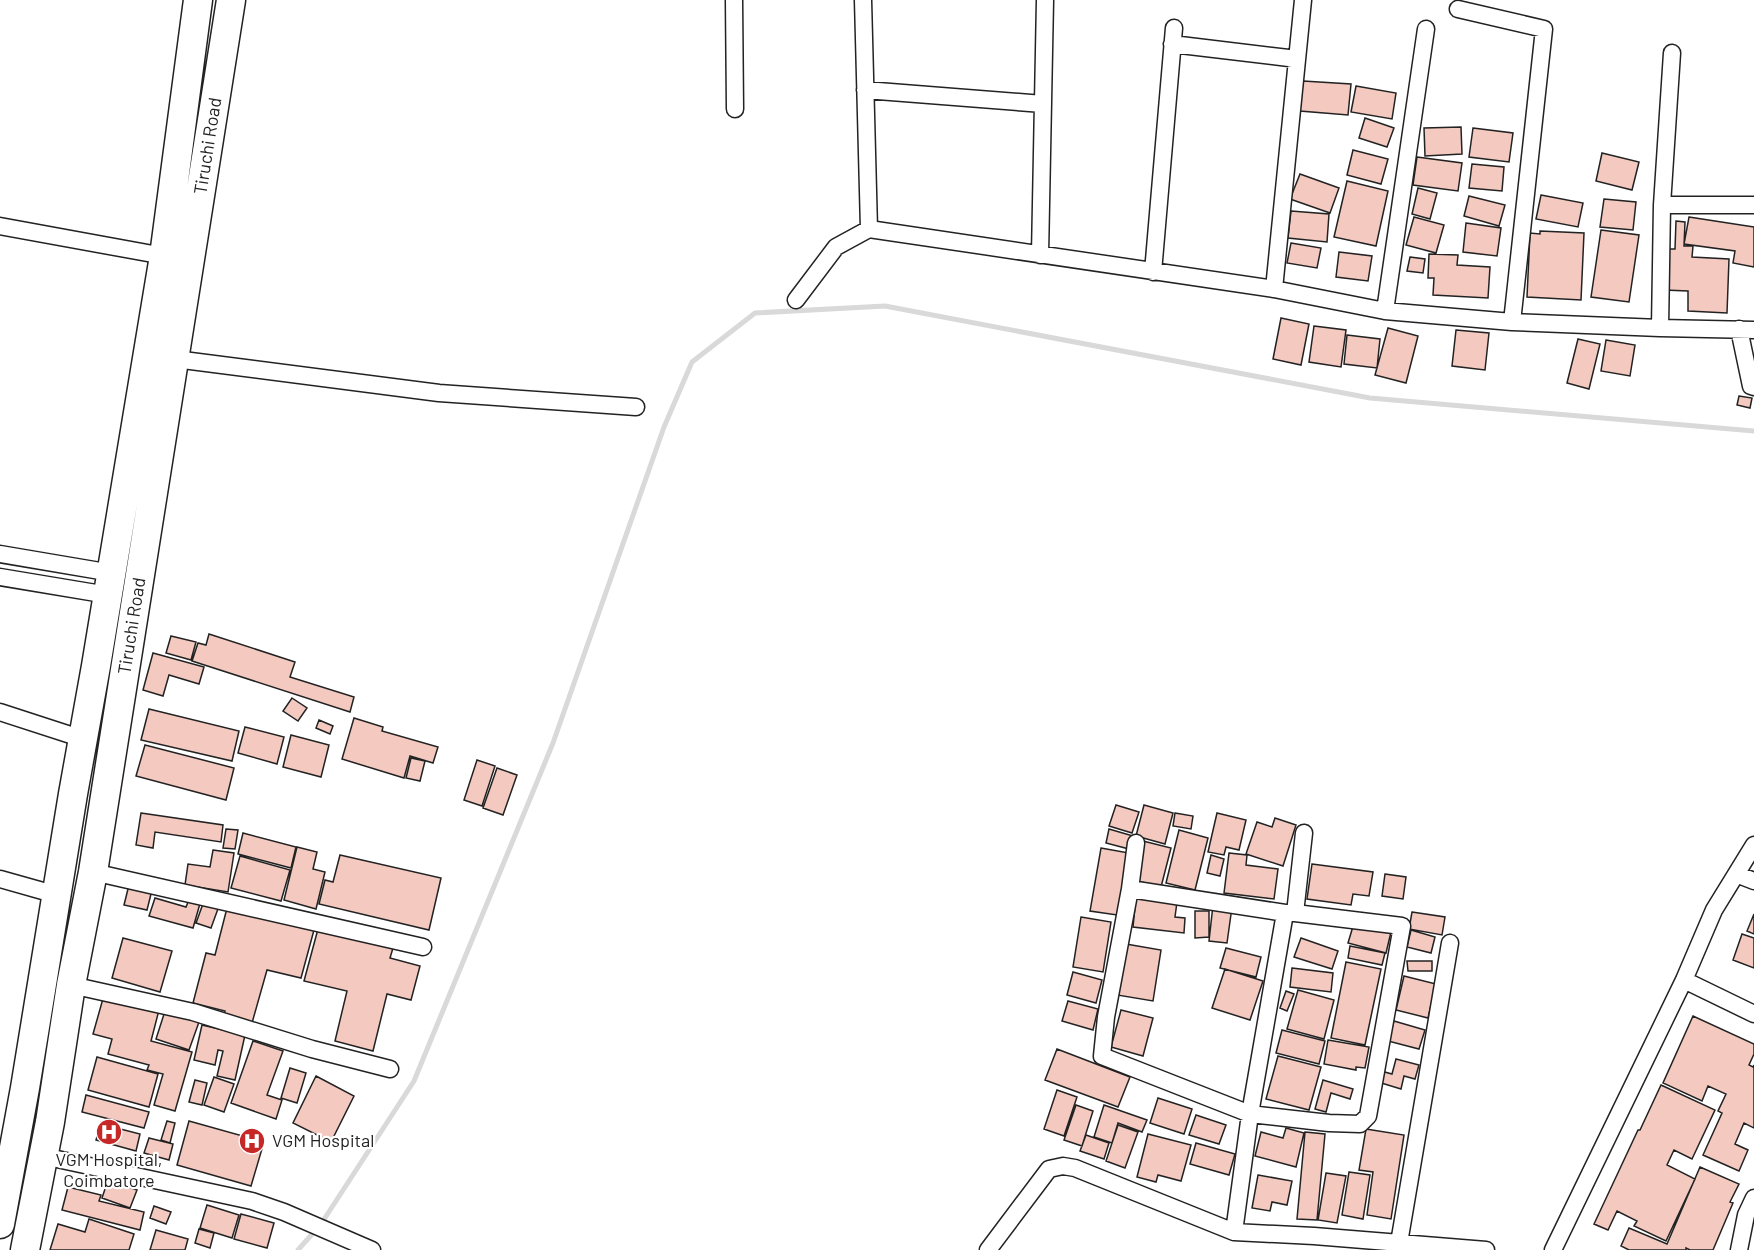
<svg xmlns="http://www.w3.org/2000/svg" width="1754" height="1250" viewBox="0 0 1754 1250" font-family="Barlow,sans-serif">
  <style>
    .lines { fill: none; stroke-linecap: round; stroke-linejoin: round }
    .stream { stroke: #d9d9d9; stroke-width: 5 }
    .building { fill: #f3c9c0; stroke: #222; stroke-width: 1.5 }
    .street-casing { stroke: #222; stroke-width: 19 }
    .highway-casing { stroke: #222; stroke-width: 31 }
    .street { stroke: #fff; stroke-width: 16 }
    .highway { stroke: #fff; stroke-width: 28 }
    .labels { text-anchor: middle; stroke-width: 4.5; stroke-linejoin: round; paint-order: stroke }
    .street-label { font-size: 18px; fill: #222; stroke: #fff }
    .poi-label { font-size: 18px; fill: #222; stroke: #fff; text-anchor: start }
  </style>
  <rect width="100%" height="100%" fill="#fff"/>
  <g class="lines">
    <path class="stream" d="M298 1250 321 1224 414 1081 553 743 664 427 692 362 755 313 885 306 1370 398 1754 431"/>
  </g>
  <path class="building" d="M1303 81 1351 84 1348 115 1300 111Z
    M1356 86 1396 93 1392 119 1351 112Z
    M1365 118 1394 128 1387 147 1359 138Z
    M1461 127 1462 154 1425 156 1424 128Z
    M1473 128 1513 133 1509 162 1469 157Z
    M1353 150 1388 159 1381 184 1347 175Z
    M1602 153 1639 162 1632 190 1596 181Z
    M1417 157 1462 163 1458 191 1413 185Z
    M1472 164 1504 167 1502 191 1469 188Z
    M1300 174 1339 188 1330 213 1290 199Z
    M1347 181 1388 191 1376 246 1334 237Z
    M1418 188 1437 193 1430 219 1412 214Z
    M1541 195 1583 203 1578 227 1536 219Z
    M1469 196 1505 205 1499 226 1464 216Z
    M1604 199 1636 202 1633 230 1600 227Z
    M1291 211 1329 214 1327 242 1288 238Z
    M1414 217 1444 225 1436 253 1406 245Z
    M1689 217 1754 227V267L1733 263 1735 251 1684 244Z
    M1676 221 1685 222 1684 246H1693L1692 257 1729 259 1727 313 1688 311V291L1664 290 1666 249H1675Z
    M1466 223 1501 228 1497 256 1463 252Z
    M1601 230 1639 235 1629 302 1591 297Z
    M1540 231 1584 233 1581 300 1527 297 1530 233 1540 234Z
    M1291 243 1321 248 1317 268 1287 263Z
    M1339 252 1372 256 1368 281 1336 277Z
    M1429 254 1458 255 1457 265 1490 267 1488 298 1433 295 1434 278H1428Z
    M1410 257 1425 259 1423 273 1407 271Z
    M1281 318 1309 324 1301 365 1273 359Z
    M1314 326 1346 330 1341 367 1309 362Z
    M1388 328 1418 336 1406 383 1375 375Z
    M1456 330 1489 333 1485 370 1452 366Z
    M1347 335 1380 339 1377 368 1344 364Z
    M1578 339 1600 344 1589 389 1567 383Z
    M1606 340 1635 345 1630 376 1601 371Z
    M1739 396 1752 398 1750 408 1737 405Z
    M209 634 295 662 290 677 354 697 350 712 192 661 198 643 206 645Z
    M171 636 196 642 191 660 166 653Z
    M153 653 204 667 199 684 169 675 163 696 143 690Z
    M292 698 307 708 298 721 283 711Z
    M149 709 239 731 232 761 141 740Z
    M354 718 383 727 382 731 438 747 433 763 410 756 404 778 342 759Z
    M319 720 333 726 330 734 316 728Z
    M245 727 284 737 277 764 238 753Z
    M291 735 329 745 321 777 283 767Z
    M145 745 234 768 226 800 136 776Z
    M411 758 425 761 420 781 406 778Z
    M477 760 495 766 482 806 464 800Z
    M497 768 517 775 503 815 483 808Z
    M1116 805 1139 812 1132 833 1109 826Z
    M1144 805 1173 813 1165 844 1136 836Z
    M141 813 223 825 221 842 155 832 153 848 136 845Z
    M1175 813 1193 816 1191 829 1173 826Z
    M1217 813 1246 820 1239 850 1226 847 1224 855 1208 852Z
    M1275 818 1296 825 1283 866 1246 854 1257 822 1272 827Z
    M226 829 238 830 235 849 223 848Z
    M1109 829 1133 836 1129 849 1106 843Z
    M1179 830 1208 838 1195 890 1166 883Z
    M243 833 296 847 291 868 238 854Z
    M1143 841 1171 848 1161 887 1133 880Z
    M297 847 317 852 313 869 325 872 316 909 284 900Z
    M1101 848 1129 853 1117 915 1090 911Z
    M213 850 234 853 228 892 185 885 188 864 210 867Z
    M1229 853 1247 855 1246 865 1278 869 1274 899 1224 893Z
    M340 855 441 878 429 930 319 904 325 880 333 882Z
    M1211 855 1224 859 1220 876 1207 873Z
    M240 856 290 870 281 901 231 888Z
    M1312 864 1373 872 1369 896 1353 894 1351 905 1307 899Z
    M1385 874 1406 877 1403 899 1382 896Z
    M129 885 152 890 147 910 124 905Z
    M190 897 201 900 193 928 149 916 155 898 186 907Z
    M1136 897 1177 902 1175 917 1185 918 1184 933 1133 927Z
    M204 901 219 906 211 928 196 923Z
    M1213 905 1232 907 1227 943 1209 941Z
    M227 908 314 930 301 978 267 970 252 1023 223 1017 225 1011 193 1003 206 953 215 955Z
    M1195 911H1209V937L1195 938Z
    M1412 912 1445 917 1442 935 1409 929Z
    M1754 914V934L1747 931Z
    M1081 917 1111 922 1103 972 1073 967Z
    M1354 923 1391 932 1386 953 1348 943Z
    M318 929 393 948 390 958 420 966 411 1000 387 994 373 1051 335 1041 347 991 304 981Z
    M1411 930 1435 937 1431 953 1407 947Z
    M1742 934 1754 938V968L1733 960Z
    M123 938 172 951 160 992 112 978Z
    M1301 938 1338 951 1332 969 1294 957Z
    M1126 944 1161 950 1153 1001 1117 995Z
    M1350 946 1385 953 1382 965 1348 958Z
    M1226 948 1261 957 1256 977 1220 968Z
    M1407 961H1432V971H1408Z
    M1346 962 1381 969 1365 1045 1331 1038Z
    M1292 968 1333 973 1331 992 1290 987Z
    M1225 969 1263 981 1250 1020 1212 1008Z
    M1073 972 1102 980 1096 1003 1067 995Z
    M1404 976 1436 984 1428 1018 1396 1010Z
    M1298 990 1334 1000 1324 1039 1287 1029Z
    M1286 991 1294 994 1287 1011 1280 1008Z
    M104 995 159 1010 151 1041 192 1052 175 1111 154 1105 163 1074 147 1070 149 1065 108 1054 112 1039 93 1034Z
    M1068 1001 1098 1009 1093 1030 1062 1021Z
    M1121 1010 1153 1018 1143 1056 1111 1047Z
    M165 1011 199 1022 189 1050 156 1039Z
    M1693 1016 1754 1044V1054L1749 1065 1753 1067 1754 1065V1128L1744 1123 1735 1144 1748 1150 1739 1171 1703 1155 1722 1113 1718 1111 1726 1094 1708 1086 1702 1101 1663 1083Z
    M1394 1021 1425 1030 1419 1049 1388 1041Z
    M202 1025 245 1035 235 1080 217 1076 223 1051 218 1050 215 1065 194 1060Z
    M1282 1030 1325 1041 1319 1064 1276 1053Z
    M1328 1040 1369 1047 1365 1068 1356 1067V1070L1324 1064Z
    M253 1041 283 1051 267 1095 282 1100 276 1119 231 1103Z
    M1057 1049 1130 1077 1118 1107 1045 1080Z
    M1278 1056 1321 1067 1309 1110 1266 1099Z
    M97 1057 158 1074 149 1107 88 1090Z
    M1396 1059 1419 1065 1415 1079 1404 1076 1401 1089 1378 1082 1381 1071 1392 1074Z
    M290 1068 306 1073 297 1103 281 1098Z
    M316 1076 354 1096 331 1142 293 1123Z
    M214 1077 234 1084 224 1112 204 1105Z
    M195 1080 207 1083 202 1105 189 1102Z
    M1323 1080 1353 1089 1350 1099 1331 1093 1326 1112 1315 1109Z
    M1661 1085 1715 1110 1692 1159 1674 1150 1667 1165 1695 1179 1666 1241 1634 1226 1637 1221 1617 1211 1608 1230 1594 1224 1638 1130H1640Z
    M1057 1090 1077 1097 1064 1136 1044 1129Z
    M86 1095 149 1112 144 1128 82 1112Z
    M1158 1098 1192 1109 1184 1134 1150 1123Z
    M1076 1105 1093 1111 1082 1146 1064 1140Z
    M1104 1105 1147 1120 1142 1132 1118 1123 1112 1143 1094 1137Z
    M1196 1115 1226 1125 1219 1144 1189 1135Z
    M167 1121 175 1123 170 1143 161 1140Z
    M189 1121 264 1142 251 1186 177 1165Z
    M101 1124 140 1134 136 1151 96 1140Z
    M1118 1125 1138 1132 1125 1168 1106 1161Z
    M1286 1128 1304 1133 1296 1167 1255 1156 1261 1132 1283 1138Z
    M1366 1129 1404 1135 1391 1219 1367 1215 1373 1172 1359 1170Z
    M1305 1132 1325 1134 1317 1220 1297 1219Z
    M1148 1134 1191 1145 1181 1181 1158 1175 1156 1182 1137 1177Z
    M1086 1135 1109 1143 1104 1159 1080 1151Z
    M149 1138 173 1144 169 1160 144 1153Z
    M1196 1143 1235 1154 1229 1175 1190 1164Z
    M1700 1167 1739 1184 1730 1202 1733 1203 1713 1250H1690L1686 1248V1250H1629L1621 1246 1629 1228 1667 1244Z
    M1349 1172 1370 1175 1363 1219 1342 1215Z
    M1326 1173 1346 1176 1337 1223 1318 1220Z
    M1258 1175 1292 1181 1287 1205 1272 1202 1270 1211 1252 1208Z
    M108 1180 137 1190 130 1208 102 1198Z
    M68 1187 101 1195 99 1201 144 1212 140 1230 62 1210Z
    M207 1205 239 1215 232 1238 200 1228Z
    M154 1206 171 1212 166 1224 150 1218Z
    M241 1214 274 1223 267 1248 234 1239Z
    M89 1219 134 1234 129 1250H50L58 1224 85 1232Z
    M199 1229 214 1233 210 1248 195 1243Z
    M156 1230 188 1239 185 1250H150Z"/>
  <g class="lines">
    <g class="street-casing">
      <path id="street" d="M734 0 735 109
        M863 0 869 229 1274 289 1385 311 1512 322 1660 328 1662 205H1754
        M1458 9 1544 29 1512 322
        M1172 44 1297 59
        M865 90 1043 104
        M1662 205 1672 53
        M0 226 164 256
        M1040 255 1045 0
        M1153 272 1174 28
        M1274 289 1303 0
        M796 300 836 247 869 229
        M1385 311 1426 29
        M1660 328 1754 330
        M1739 329 1751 386 1754 387
        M175 359 439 393 636 407
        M0 554 112 573
        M0 577 108 595
        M0 712 83 739
        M1136 843 1130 889 1106 1017 1102 1056 1250 1114 1329 1123 1360 1124 1368 1116 1402 926 1295 913
        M93 872 423 947
        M1736 874 1754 881
        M0 879 57 895
        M1130 889 1285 913
        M1684 980 1754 1014
        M71 985 193 1012 312 1049 390 1069
        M43 1156 252 1201 284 1212 372 1250
        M1234 1232 1250 1114 1285 913H1295L1304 833
        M1399 1243 1450 943
        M988 1250 1049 1169 1063 1166 1075 1168 1234 1232 1314 1236 1486 1250
        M1553 1250 1684 980 1714 910 1754 845
        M1739 1250 1746 1215 1754 1198"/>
    </g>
    <g class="highway-casing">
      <path id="highway" d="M0 1224 25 1088 73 794 96 666 164 256 198 0
        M25 1250 50 1122 71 985 93 872 231 0"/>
    </g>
    <use href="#street" class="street"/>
    <use href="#highway" class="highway"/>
  </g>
  <defs>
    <g id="hospital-disc" transform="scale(1.35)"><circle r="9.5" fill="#c62828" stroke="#fff"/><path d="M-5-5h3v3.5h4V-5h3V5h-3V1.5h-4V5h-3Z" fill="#fff"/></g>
  </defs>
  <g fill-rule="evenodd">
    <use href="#hospital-disc" x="109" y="1132"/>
    <use href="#hospital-disc" x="252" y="1141"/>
  </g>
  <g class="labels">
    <g class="street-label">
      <text transform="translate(208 146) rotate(-81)" y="6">Tiruchi Road</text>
      <text transform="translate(132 626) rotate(-81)" y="6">Tiruchi Road</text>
    </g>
    <g class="poi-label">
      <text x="272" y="1147">VGM Hospital</text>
      <text x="109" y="1166" text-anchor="middle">VGM Hospital,<tspan x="109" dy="21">Coimbatore</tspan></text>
    </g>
  </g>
</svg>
